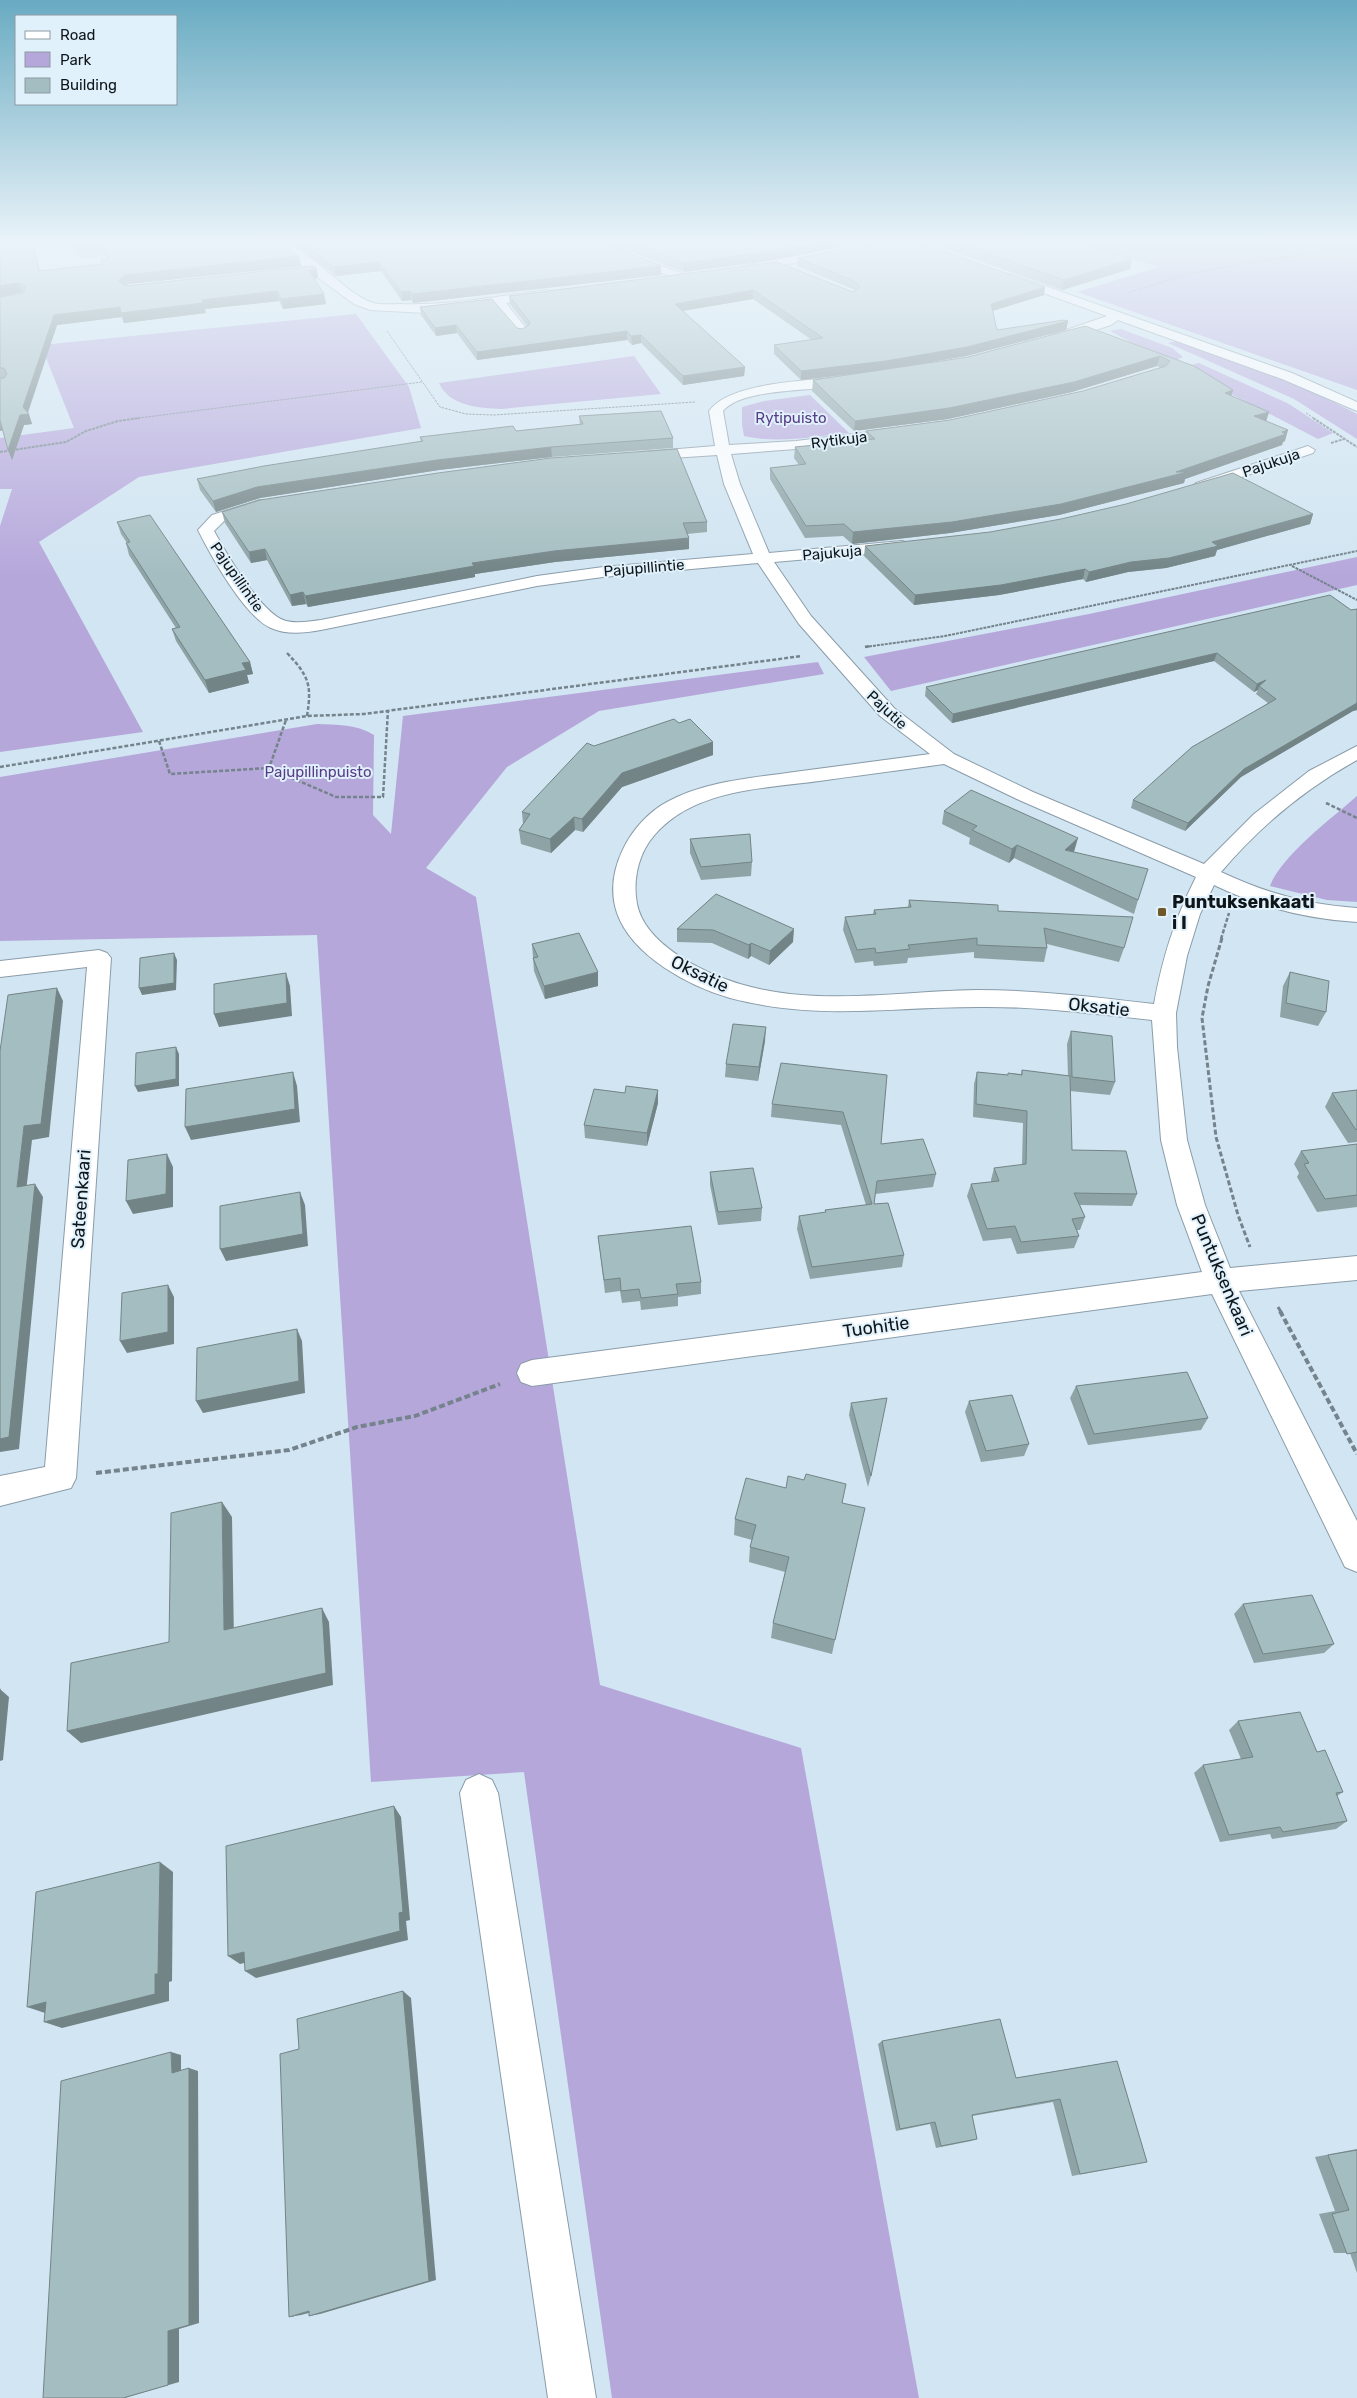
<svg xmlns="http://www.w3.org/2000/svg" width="1357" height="2398" viewBox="0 0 1357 2398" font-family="Rubik,sans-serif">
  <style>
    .green { fill: #b6a7db }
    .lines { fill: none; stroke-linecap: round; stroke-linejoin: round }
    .minor-casing { stroke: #8a9ca9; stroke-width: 2 }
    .path-far4 { stroke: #75838c; stroke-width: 1; stroke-dasharray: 2.5 1; stroke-linecap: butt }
    .path-far3 { stroke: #75838c; stroke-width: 2; stroke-dasharray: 3 1; stroke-linecap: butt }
    .path-far2 { stroke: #75838c; stroke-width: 2.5; stroke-dasharray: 4 2; stroke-linecap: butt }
    .path-far1 { stroke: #75838c; stroke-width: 3; stroke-dasharray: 5 2.5; stroke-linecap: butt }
    .path { stroke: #75838c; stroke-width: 4; stroke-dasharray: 6 3; stroke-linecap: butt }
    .minor { fill: #fff; fill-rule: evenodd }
    .wall { fill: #8da3a5 }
    .shaded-wall { fill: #738486 }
    .building { fill: #a4bdc0; stroke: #738486 }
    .poi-dot { fill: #6f5728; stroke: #e1f1fc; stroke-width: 2 }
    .labels { text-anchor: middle; stroke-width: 4; stroke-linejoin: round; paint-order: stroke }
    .far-park-label { font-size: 15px; fill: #583d86; stroke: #e1f1fc }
    .far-street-label { font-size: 15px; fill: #0f161a; stroke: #e1f1fc }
    .poi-label { font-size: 18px; font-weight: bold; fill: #0f161a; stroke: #e1f1fc; text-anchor: start }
    .street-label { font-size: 18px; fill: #0f161a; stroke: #e1f1fc }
  </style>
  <rect width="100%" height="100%" fill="#d1e5f2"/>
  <path class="green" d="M69 240H130L136 250 81 259Z
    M1071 240H1357V390L1077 292 1159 267Z
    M356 314 409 387 421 428 139 477 39 542 143 732 0 752V526L12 489H0V438L74 428 41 345Z
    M1121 329 1172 348 1183 357 1170 363 1110 331Z
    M1176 341C1237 363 1300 383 1357 414V439L1294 399 1168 343Z
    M634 356 661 394 501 409C479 408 449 406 439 383Z
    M1199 363 1289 404 1333 433 1318 439 1181 368Z
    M810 395 849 433C815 436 779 444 744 436L742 424V407L764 401Z
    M1357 557V585L891 691 864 657 1089 614Z
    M818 662 824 674 599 711 507 767 426 868 476 897 600 1685 801 1748 919 2398H612L524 1772 371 1782 317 935 0 941V777L317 724C337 725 357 724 374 735L373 815 391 834 403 716Z
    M1357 796V902L1327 900 1270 886C1281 856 1332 818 1357 796Z"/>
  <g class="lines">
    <g class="minor-casing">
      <path id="minor" d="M267 240C303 238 340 292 373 303 381 305 391 304 400 304 449 306 498 296 547 290L553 294 547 298 506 303 529 332 523 336 519 335 494 304 427 313 370 310 354 304Z
        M876 240H907L901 243C848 250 797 264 744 272L738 269 744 266Z
        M628 254 689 276 691 278 685 282 681 280 624 259V255Z
        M1011 274 1292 373 1357 402V411L1282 379 1118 320 1111 325 1059 342H1049L1048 339 1049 336 1107 316 1007 280 1005 278 1007 276Z
        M850 377 857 381 855 384C823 392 744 386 723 411L729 445 796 441 903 428 908 429 910 432 908 435 796 449 731 454 740 484 769 553 902 541 908 543 910 546 908 549 902 551 774 562 811 616 894 708 954 754 1033 792 1204 864 1254 814 1309 771 1357 746V760C1305 789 1260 826 1221 872 1265 893 1309 905 1357 908V922C1307 919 1259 907 1214 885L1200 914 1187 956 1176 1013 1177 1047 1187 1140 1205 1205 1230 1268 1357 1256V1280L1239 1291 1357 1521V1572L1345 1567 1212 1294 532 1386 521 1382 517 1373 521 1364 532 1360 1202 1272 1177 1205 1161 1140 1152 1020C1094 1014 1036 1006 977 1007 889 1007 818 1021 730 998 689 986 632 956 617 913 603 872 630 822 667 802 705 781 752 778 794 772 840 766 885 760 930 754L880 716 799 624 758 563 603 577 537 586 321 630C304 633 287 635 271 628 245 617 211 556 198 530L212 515 260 500 266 502 268 505 266 508 224 521 214 531C226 553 262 615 286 621 297 624 310 621 321 620L537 576 603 567 753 554 724 484 717 455 642 460 635 456 642 452 715 446 709 411C730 381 815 380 850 377ZM944 764 1019 800 1196 877C1174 921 1163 956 1154 1004 1095 997 1036 990 977 990 898 991 817 1007 740 984 704 973 645 945 637 904 633 883 637 860 649 842 687 789 761 789 819 781 861 775 903 770 944 764Z
        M1308 446 1315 450 1313 453 1206 489 1201 491 1193 486 1196 483Z
        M99 950 107 953 111 958 76 1478 71 1488 0 1506V1476L45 1467 87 967 0 977V961Z
        M479 1774 492 1780 498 1793 596 2398H548L460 1793 466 1780Z"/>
    </g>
    <path class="path-far4" d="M1127 293 1188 274 1271 259 1357 248
      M387 331 440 407 466 414 494 415 695 402
      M781 412 787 419
      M1306 413 1315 419
      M131 419 422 382"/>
    <path class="path-far3" d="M786 418 790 422
      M1313 418 1357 447
      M1331 443 1344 439
      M0 452 66 442 86 431 118 421 140 418
      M1292 566 1357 600
      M865 647 945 636 1357 551"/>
    <path class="path-far2" d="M865 647 870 646
      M287 653C309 676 312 685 307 716
      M159 741 170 774 269 768 286 720
      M0 767 307 716 364 714 802 656
      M269 768 336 797H383L388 710
      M1326 803 1357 818
      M1221 939 1229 913"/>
    <path class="path-far1" d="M1222 938 1208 986 1202 1018 1216 1137 1238 1215 1250 1247
      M1278 1307 1281 1312"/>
    <path class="path" d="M1280 1311 1357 1454
      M96 1473 289 1450 357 1427 415 1416 500 1384"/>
    <use href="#minor" class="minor"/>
  </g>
  <path class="wall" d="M100 240H870L774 260 684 272 615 246 613 247 661 266V275L413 303 411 300 402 301 381 271 336 276 294 245 276 240 299 256 301 266 128 284 125 286 318 278 315 279 326 304 283 309 279 301 205 309 206 313 124 323 122 317 57 325 28 413 32 424 24 425 12 460 3 430 0 431V297L23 293 22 292 0 297 33 244 40 271 102 264 107 259Z
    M921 240H1084L1085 244 1130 269 1062 290Z
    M798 258 1044 295 992 311 997 330 1068 321 1066 330 966 356 902 367 968 357 1085 326 1194 366 1232 396 1266 421 1285 441 1283 442 1282 445 1185 479 1184 483 1059 515 950 533 852 544 843 536 805 538 770 479V468L799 465 794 458 795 447 865 440 866 431 950 420 1083 391 1161 368 1157 366 1072 392 948 419 854 431 812 391 813 380 871 372 801 380 774 354V345L812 340 753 299 683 311 745 367 744 376 683 385 641 343 632 345 627 340 477 360 457 333 436 336 421 315 420 307 522 329 527 326 510 304 509 296 777 262 853 292 855 290 797 266Z
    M579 416 673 438V448L552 457 439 470 260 498 216 512 200 490 197 479 421 442 420 437 516 431 580 425Z
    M222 512 707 522V532L687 534 689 549 555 562 475 574V577L308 607 306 604 292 606 267 560 251 563 225 523Z
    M1313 514 1310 524 1217 550 1215 556 1166 568 1128 572 1086 582 1083 579 999 595 914 605 864 556 865 546Z
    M117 522 250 662 253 674 247 675 249 683 209 693 176 641 172 629 176 628 129 555 126 543H127L121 534Z
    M1357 609V710L1353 711 1241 777 1185 831 1131 808 1133 800 1268 703 1256 694 1258 690 1254 692 1214 661 952 723 925 696 926 687Z
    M594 746 713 755 622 787 583 832 575 830 551 853 521 844 519 830 523 824 522 812Z
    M944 811 1074 852 1138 900 1134 914 1014 858 1009 863 969 844 970 838 942 824Z
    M690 839 752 862 751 876 701 880 690 853Z
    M716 894 793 942 769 965 751 956 748 959 712 943 677 942V929Z
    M909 900 998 911 1124 948 1119 962 1047 944V948L1044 962 974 958V952L908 958 907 963 874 966 873 961 855 963 843 930 845 917 873 914 874 910 908 907Z
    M532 944 598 986 545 999 534 971Z
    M1290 972 1326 1012 1318 1026 1280 1017 1283 986Z
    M1071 1031 1115 1082 1110 1095 1070 1091 1072 1150 1137 1194 1132 1206 1080 1205 1085 1217 1080 1230H1077L1079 1236 1074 1248 1017 1254 1011 1238 983 1241 967 1196 971 1184 991 1182V1180L994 1168 1022 1165 1023 1123 973 1117 974 1084 977 1072 1008 1075V1073L1021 1074 1022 1070 1068 1076 1067 1044Z
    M765 1041 758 1081 725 1077 726 1064Z
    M887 1075 881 1144 936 1174 933 1187 875 1194 874 1204 904 1255 902 1267 810 1279 797 1229 799 1216 825 1213V1210L866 1205 841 1125 771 1117 772 1104Z
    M658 1090V1103L647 1146 585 1138 584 1125 625 1093Z
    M1357 1090V1142L1348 1143 1325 1107 1332 1093Z
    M1357 1144V1207L1317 1212 1297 1177 1299 1173 1294 1164 1301 1151Z
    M710 1172 762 1208 761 1221 718 1225 710 1185Z
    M598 1236 701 1282V1294L678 1297V1306L641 1310 640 1301 622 1303 620 1291 605 1293Z
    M1076 1386 1208 1418 1201 1430 1088 1445 1070 1398Z
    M969 1401 1029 1444 1024 1456 981 1462 965 1412Z
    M851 1403 871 1476 868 1487 849 1415Z
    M842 1503 835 1640 832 1654 771 1638 773 1623 785 1572 749 1562 750 1547 752 1540 734 1535 735 1519Z
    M1243 1604 1334 1644 1324 1653 1254 1663 1234 1614Z
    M1238 1721 1317 1752 1343 1792 1337 1796 1347 1821 1336 1829 1272 1839 1270 1834 1220 1842 1194 1773 1203 1765 1241 1759 1229 1730Z
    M882 2041 1016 2078 1117 2061 1147 2162 1072 2176 1053 2102 972 2116 977 2139 971 2141 936 2148 930 2124 896 2131 878 2044Z
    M1357 2149V2273L1350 2253H1334L1319 2214 1335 2211 1315 2157Z"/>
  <path class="shaded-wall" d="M32 240 33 244 42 281 39 271Z
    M607 240H614L615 246 607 249Z
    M828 240H870L774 260 684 272V263Z
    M1085 240 1083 249 1078 242Z
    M299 256 301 266 128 284 120 291 118 281 125 275Z
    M1132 259 1130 269 1062 290 1064 280Z
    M379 262 381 271 336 276 334 267Z
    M661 266V275L413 303 412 294Z
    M317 269 318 278 311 279 309 270Z
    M19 283 22 292 0 297V286Z
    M1045 287 1044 295 989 312 991 304Z
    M753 290V299L675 312V304Z
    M277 291 279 301 205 309 206 313 124 323 122 317 57 325 27 414H29L32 424 24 425 12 460 8 450 54 315 120 307 202 300Z
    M410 291 411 300 402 301 401 292Z
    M324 294 326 304 283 309 281 299Z
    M1068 321 1066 330 966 356 885 370 801 380V371Z
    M456 325 457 333 436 336 435 328Z
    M627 331V340L477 360V352Z
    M641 335V343L632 345 631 336Z
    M1160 356 1157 366 1072 392 948 419 854 431 855 421Z
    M745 367 744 376 683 385V376Z
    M1233 390 1230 401 1225 393Z
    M1269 412 1266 422 1254 416Z
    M1 419 4 430 0 431Z
    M1288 430 1285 441 1283 442 1282 445 1185 479 1184 483 1059 515 950 533 852 544 853 532 1176 472Z
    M551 447 552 457 439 470 260 498 216 512 213 501 257 487 437 460Z
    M1313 514 1310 524 1217 550 1215 556 1166 568 1128 572 1086 582 1089 572Z
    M689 538V549L555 562 475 574V577L308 607 305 596 472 563 554 551Z
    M265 549 267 560 251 563 249 552Z
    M1085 569 1083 579 999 595 914 605 915 595Z
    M303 592 306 604 292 606 290 595Z
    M1217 653 1214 661 952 723 953 714Z
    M250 662 253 674 247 675 249 683 209 693 205 680 242 663Z
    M1266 680 1259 686 1258 690 1254 692 1257 684Z
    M1357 703V710L1353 711 1241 777 1185 831 1188 823 1244 769Z
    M713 742V755L622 787 583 832 582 819 622 773Z
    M574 817 575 830 551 853 550 839Z
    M1078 838 1074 852 1065 850Z
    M1017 845 1014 858 1009 863 1012 849Z
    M794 929 793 942 769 965 770 951Z
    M751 943V956L748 959 749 945Z
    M174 953 177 960 176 990 142 995 139 988Z
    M598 972V986L545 999 544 986Z
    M286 973 290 986 292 1016 219 1027 214 1014Z
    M57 988 63 1001 49 1137 32 1140 25 1200 17 1187 24 1126Z
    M766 1027 765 1041 758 1081 759 1067Z
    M176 1047 179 1054V1086L138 1092 135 1086Z
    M293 1072 297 1086 300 1122 191 1140 185 1127Z
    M658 1090V1103L647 1146V1133Z
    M167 1154 173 1167V1207L133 1214 126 1201Z
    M35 1184 43 1197 19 1449 0 1452V1439Z
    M300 1192 305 1205 308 1246 226 1261 220 1249Z
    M168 1285 174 1297V1344L127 1353 120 1341Z
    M297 1329 302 1341 305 1393 203 1413 196 1401Z
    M222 1502 232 1517 234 1643 224 1630Z
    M322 1608 329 1622 333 1685 81 1743 67 1731Z
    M0 1688 1 1690 9 1697 3 1760 0 1761Z
    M394 1806 401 1817 410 1920 406 1921 408 1940 256 1978 245 1971 399 1913Z
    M160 1862 173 1872 172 1981 169 1982V2001L62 2028 44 2022 155 1974Z
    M244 1952 256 1960 240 1964 228 1956Z
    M403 1991 411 1998 436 2280 320 2314 309 2316Z
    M46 2002 45 2013 27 2007Z
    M171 2052 181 2055V2076L172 2073Z
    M189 2068 198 2071 199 2323 179 2329V2382L124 2398 168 2331Z
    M320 2310 301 2315 289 2317 309 2311Z"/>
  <path class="building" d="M0 240H31L39 271 102 264 101 260 108 259 101 240H275L299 256 125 275 118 281 126 286 313 266 317 269 309 270 324 294 281 299 277 291 202 300 203 303 121 313 120 307 54 315 23 407 29 414 20 415 8 450 0 420V378H4L7 374 4 368H0V297L23 293 26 287 19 283 0 286Z
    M297 240H608H607L608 245 661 266 412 294 410 291 401 292 379 262 334 267Z
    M621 240H828L774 251 684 263Z
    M889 240H912L1045 287 991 304 997 330 1064 320 1068 321 967 347 886 361 801 371 774 345 823 338 753 290 675 304 745 367 683 376 641 335 631 336 627 331 477 352 456 325 435 328 420 307 492 299 517 328 522 329 529 325 530 322 509 296 777 262 853 292 860 287 856 282 798 258Z
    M948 240H1085L1078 242 1132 259 1064 280Z
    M1085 326 1194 366 1233 390 1225 393 1269 412 1254 416 1288 430 1282 432 1286 434 1176 472H1187L1061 504 952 522 853 532 844 524 806 526 770 468 806 464 795 447 875 439 866 431 950 420 1083 391 1166 366 1170 361 1160 356 1074 382 949 408 855 421 813 380 968 357Z
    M661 411 673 438 551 447 437 460 257 487 213 501 197 479 264 466 423 441 420 437 513 426 516 431 583 424 579 416Z
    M677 449 707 522 683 523 689 538 554 551 472 563 474 566 305 596 303 592 290 595 265 549 249 552 222 512 260 500 438 473 551 458Z
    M1233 473 1313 514 1212 542 1218 546 1169 558 1131 562 1089 572 1085 569 1001 585 915 595 865 546 990 532 1061 519 1126 504Z
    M150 515 250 662 242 663 246 670 205 680 172 629 180 627 126 543 130 542 117 522Z
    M1330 595 1351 610 1357 609V703L1244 769 1188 823 1133 800 1192 747 1276 699 1259 686 1266 680 1257 684 1217 653 953 714 926 687Z
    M674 719 679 723 690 719 713 742 622 773 582 819 574 817 550 839 519 830 530 814 522 812 587 743 594 746Z
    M971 790 1078 838 1065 850 1148 869 1138 900 1017 845 1012 849 972 830 977 826 944 811Z
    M750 834 752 862 701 867 690 839Z
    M716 894 794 929 770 951 751 943 749 945 713 930 677 929Z
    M909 900 998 905V911L1133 917 1124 948 1044 928 1047 948 977 945V938L908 945 910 949 876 953 875 948 857 950 845 917 876 914 874 910 911 907Z
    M579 933 598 972 544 986 533 958 538 957 532 944Z
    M174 953V983L139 988 140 958Z
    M1290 972 1329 981 1326 1012 1286 1003Z
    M286 973 287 1003 214 1014V984Z
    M57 988 41 1124 24 1126 17 1187 35 1184 9 1437 0 1439V1051L8 995Z
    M733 1024 766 1027 759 1067 726 1064Z
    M1071 1031 1112 1036 1115 1082 1072 1077Z
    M176 1047V1079L135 1086 136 1053Z
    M781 1063 887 1075 881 1144 923 1139 936 1174 877 1181 874 1204 888 1203 904 1255 812 1267 799 1216 826 1212 825 1210 872 1204 843 1112 772 1104Z
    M1022 1070 1070 1076 1072 1150 1126 1151 1137 1194 1074 1193 1085 1217 1072 1219 1079 1236 1021 1242 1015 1226 987 1229 971 1184 999 1181 994 1168 1026 1164 1027 1111 976 1104 977 1072 1008 1075V1073L1022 1075Z
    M293 1072 295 1109 185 1127 186 1089Z
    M626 1086 658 1090 647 1133 584 1125 594 1089 625 1093Z
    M1357 1090V1129L1356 1130 1332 1093Z
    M1357 1144V1195L1325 1199 1304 1164 1309 1163 1301 1151Z
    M167 1154 166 1194 126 1201 128 1160Z
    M753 1168 762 1208 718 1212 710 1172Z
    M300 1192 303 1234 220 1249V1206Z
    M691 1226 701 1282 676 1284 678 1294 641 1298 639 1289 621 1291 620 1278 604 1280 598 1236Z
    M168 1285V1332L120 1341 122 1293Z
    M297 1329 299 1381 196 1401 197 1348Z
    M1187 1372 1208 1418 1094 1434 1076 1386Z
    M1012 1395 1029 1444 986 1451 969 1401Z
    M887 1398 871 1476 851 1403Z
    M806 1474 846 1484 842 1503 865 1508 835 1640 773 1623 789 1557 750 1547 756 1525 735 1519 746 1478 786 1488 788 1476 804 1480Z
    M222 1502 224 1630 322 1608 326 1673 67 1731 71 1663 169 1642 171 1513Z
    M1312 1595 1334 1644 1263 1654 1243 1604Z
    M1300 1712 1317 1752 1325 1750 1343 1792 1336 1793 1347 1821 1283 1832 1280 1827 1229 1835 1203 1765 1253 1757 1238 1721Z
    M394 1806 403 1912 399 1913 400 1931 245 1971 244 1952 228 1956 226 1846Z
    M160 1862 158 1974H155V1994L44 2022 46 2002 27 2007 36 1892Z
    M403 1991 429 2281 309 2316V2311L289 2317 280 2054 299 2049 297 2019Z
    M1000 2019 1016 2078 1117 2061 1147 2162 1080 2174 1060 2099 972 2115 977 2139 941 2146 935 2122 900 2129 882 2041Z
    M171 2052 172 2073 189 2068V2325L168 2331V2385L123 2398H43L61 2081Z
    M1357 2150V2252L1347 2254 1332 2214 1349 2210 1328 2155Z"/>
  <linearGradient id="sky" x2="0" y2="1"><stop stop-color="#69abc2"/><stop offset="0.42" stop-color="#eaf3f9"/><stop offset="1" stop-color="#eaf3f9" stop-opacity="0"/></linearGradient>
  <rect width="1357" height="576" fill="url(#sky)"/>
  <rect class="poi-dot" x="1157" y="907" width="10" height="10" rx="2.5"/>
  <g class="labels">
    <g class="far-park-label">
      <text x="791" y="423">Rytipuisto</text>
      <text x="318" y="777">Pajupillinpuisto</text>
    </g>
    <g class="far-street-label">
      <text transform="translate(839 440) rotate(-7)" y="5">Rytikuja</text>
      <text transform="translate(1271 463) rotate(-19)" y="5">Pajukuja</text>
      <text transform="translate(832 553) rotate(-5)" y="5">Pajukuja</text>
      <text transform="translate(644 568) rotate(-5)" y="5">Pajupillintie</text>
      <text transform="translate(237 577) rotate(55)" y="5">Pajupillintie</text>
      <text transform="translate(887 710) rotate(43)" y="5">Pajutie</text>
    </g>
    <g class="poi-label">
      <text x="1172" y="908">Puntuksenkaati<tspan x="1172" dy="21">i I</tspan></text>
    </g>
    <g class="street-label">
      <text transform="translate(700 974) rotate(26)" y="6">Oksatie</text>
      <text transform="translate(1099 1007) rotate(6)" y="6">Oksatie</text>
      <text transform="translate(81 1199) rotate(-86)" y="6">Sateenkaari</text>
      <text transform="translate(1222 1275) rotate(67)" y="6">Puntuksenkaari</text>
      <text transform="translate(876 1327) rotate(-8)" y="6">Tuohitie</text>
    </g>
  </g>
  <rect x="15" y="15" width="162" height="90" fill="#e1f1fc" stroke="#8d99a2"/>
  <rect x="25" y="31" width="25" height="8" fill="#ffffff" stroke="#8d99a2"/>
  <text x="60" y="40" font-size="15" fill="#0f161a">Road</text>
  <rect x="25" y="52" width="25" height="15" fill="#b6a7db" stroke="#8d99a2"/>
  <text x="60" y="65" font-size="15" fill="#0f161a">Park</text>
  <rect x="25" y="78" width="25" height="15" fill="#a4bdc0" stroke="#8d99a2"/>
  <text x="60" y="90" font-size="15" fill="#0f161a">Building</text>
</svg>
